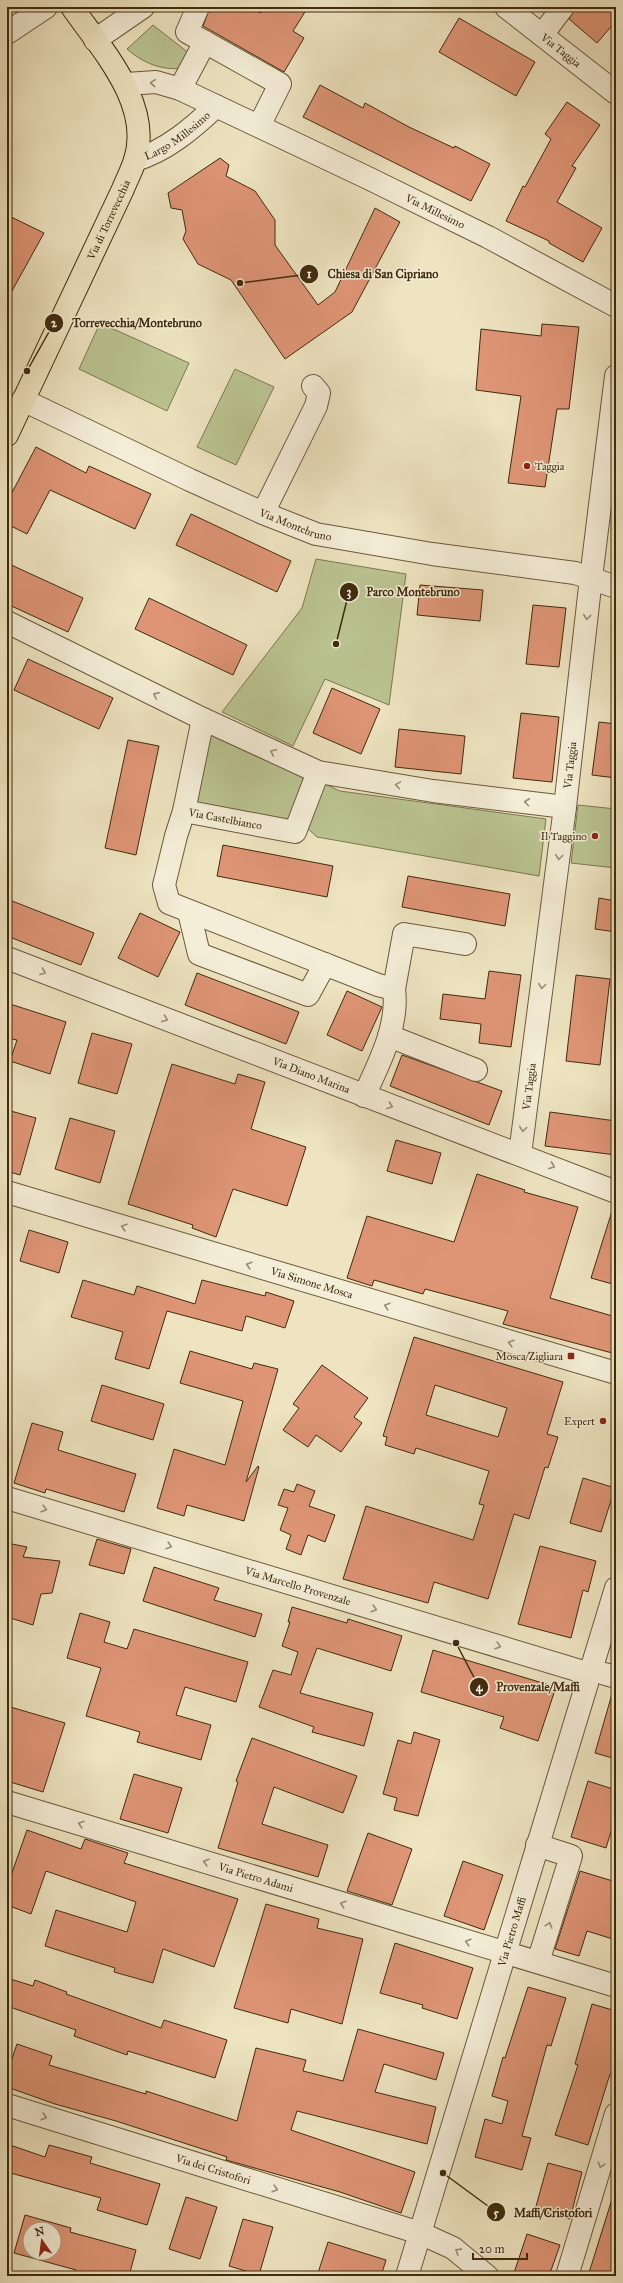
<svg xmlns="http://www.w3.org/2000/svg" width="623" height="2283" viewBox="0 0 623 2283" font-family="'IM FELL Great Primer',serif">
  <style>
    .green { fill: #bac491; stroke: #7d784f }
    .building { fill: #de9576; stroke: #402b0d; fill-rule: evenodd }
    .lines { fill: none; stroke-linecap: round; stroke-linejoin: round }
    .minor-casing { stroke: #6c593a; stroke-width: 24 }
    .major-casing { stroke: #402b0d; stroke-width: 24 }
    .minor { stroke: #f4edd7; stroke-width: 22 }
    .major { stroke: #eee4c1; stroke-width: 22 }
    .oneway { stroke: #9a8c72 }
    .poi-dot { fill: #8f2418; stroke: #f4edd7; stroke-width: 1.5 }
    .labels { text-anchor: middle; stroke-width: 3; stroke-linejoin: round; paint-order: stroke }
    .street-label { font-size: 11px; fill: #402b0d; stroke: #f4edd7 }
    .poi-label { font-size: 11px; fill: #402b0d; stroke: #f4edd7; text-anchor: end }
    .leader { fill: none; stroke: #402b0d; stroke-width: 1.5 }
    .callout-dot { fill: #402b0d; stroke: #f4edd7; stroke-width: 1.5 }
    .mark-label { font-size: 12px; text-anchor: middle; font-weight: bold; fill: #fff }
    .callout-label { font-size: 12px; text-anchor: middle; font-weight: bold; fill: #402b0d; stroke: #f4edd7; stroke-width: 3; stroke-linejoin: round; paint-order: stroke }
  </style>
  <rect width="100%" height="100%" fill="#eee4c1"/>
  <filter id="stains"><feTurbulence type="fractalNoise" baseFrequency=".005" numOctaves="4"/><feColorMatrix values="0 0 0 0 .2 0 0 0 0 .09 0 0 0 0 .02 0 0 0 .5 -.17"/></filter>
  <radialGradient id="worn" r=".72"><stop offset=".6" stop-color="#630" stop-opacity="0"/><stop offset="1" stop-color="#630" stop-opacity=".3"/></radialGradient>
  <path class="green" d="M153 25 190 54 183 68C162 71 143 63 127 49Z
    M100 323 189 363 167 411 79 369Z
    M235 369 274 387 236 465 197 447Z
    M316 559 406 574 389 705 325 679 293 746 222 712 302 608Z
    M209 733 307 777 288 821 194 803Z
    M325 784 340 791 546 819 539 876 317 837 306 827Z
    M578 805 616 809V868L571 863Z"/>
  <path class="building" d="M210 7H250L260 13 264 7H308L293 31 304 38 284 72 203 26Z
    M576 7H616V21L597 43 569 19Z
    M459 18 535 62 516 96 439 52Z
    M320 85 363 108 365 103 409 127 454 148 455 146 490 164 471 201 303 117Z
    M567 102 600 125 572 166 576 168 557 202 602 228 583 262 549 243V241L506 221 523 186 525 187 551 139 545 134Z
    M220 158 229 165 226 176 255 191 275 220V245L318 305 335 292 375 208 400 222 352 312 285 359 231 280 198 264 183 239 186 231 182 210 171 208 168 193Z
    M7 215 44 233 7 300Z
    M542 324 579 327 569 409H557L545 487 508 483 521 396 476 390 481 329 541 336Z
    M36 447 86 473 89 466 151 494 135 529 50 490 27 534 7 524V502Z
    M191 514 291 561 277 592 176 545Z
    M7 563 83 598 68 632 7 604Z
    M420 585 483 590 480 621 417 615Z
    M149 598 247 645 233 675 135 629Z
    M533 605 566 608 559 667 526 664Z
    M28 659 113 698 99 729 14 690Z
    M332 688 380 709 361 754 313 733Z
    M521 713 559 717 552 782 513 778Z
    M599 722 616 724V778L592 775Z
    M399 729 465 736 461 774 395 767Z
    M128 740 159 746 136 855 105 848Z
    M223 845 333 866 327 897 217 876Z
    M408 876 510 894 505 926 402 907Z
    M599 898 616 901V932L595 929Z
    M7 899 94 933 81 965 7 936Z
    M140 913 180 932 158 977 118 958Z
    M489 971 521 975 511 1047 479 1043 481 1024 440 1019 443 994 485 999Z
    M197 973 299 1012 286 1044 185 1005Z
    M576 975 610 979 600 1065 566 1061Z
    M347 991 382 1007 362 1051 327 1035Z
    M7 1003 66 1022 50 1074 10 1061 17 1040 7 1038Z
    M92 1033 132 1044 117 1094 78 1083Z
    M402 1055 502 1091 489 1125 390 1086Z
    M172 1064 235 1084 238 1074 265 1082 251 1129 306 1147 287 1206 233 1189 216 1237 192 1228 193 1225 128 1204Z
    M7 1110 36 1118 20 1175 7 1171Z
    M550 1112 616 1121V1155L545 1146Z
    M70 1118 115 1131 100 1183 55 1169Z
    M396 1140 441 1153 432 1184 387 1171Z
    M477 1174 525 1190 524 1192 578 1207 550 1298 616 1317V1354L503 1324 508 1311 425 1289 423 1294 374 1280 372 1286 347 1278 367 1216 454 1242Z
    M613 1208H616V1285L591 1278Z
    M29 1230 68 1242 59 1273 20 1261Z
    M83 1280 134 1295 137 1286 195 1304 202 1280 265 1296 266 1292 294 1301 285 1328 246 1316 242 1331 167 1311 149 1369 115 1359 123 1332 71 1317Z
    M414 1337 563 1382 547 1434 558 1437 548 1468 545 1467 529 1519 514 1514 488 1599 434 1582 428 1603 343 1579 366 1506 473 1540 484 1505 479 1504 489 1471 416 1448 414 1454 385 1445 387 1437 383 1436ZM435 1385 507 1408 498 1437 426 1415Z
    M190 1351 252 1369 254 1363 278 1369 246 1482 258 1466 259 1467 244 1521 187 1505 184 1516 157 1508 174 1449 225 1465 243 1401 180 1383Z
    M322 1365 368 1398 354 1417 362 1423 341 1452 316 1435 308 1447 283 1430 299 1408 293 1404Z
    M102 1385 164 1404 153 1440 91 1421Z
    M32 1423 63 1432 58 1450 136 1474 124 1512 46 1489 45 1493 14 1483Z
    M583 1478 615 1488 601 1532 570 1523Z
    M297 1484 315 1491 309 1506 335 1515 325 1542 308 1535 301 1555 286 1549 291 1535 280 1530 288 1508 278 1505 284 1489 294 1492Z
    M97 1539 131 1549 124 1574 89 1565Z
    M7 1543 27 1547 23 1557 60 1561 52 1593 41 1594 33 1625 7 1617Z
    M540 1546 596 1561 588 1592 583 1590 571 1638 518 1624Z
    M154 1567 219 1588 214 1600 262 1614 255 1637 143 1601Z
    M292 1607 347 1623 348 1619 402 1636 391 1671 317 1648 300 1693 373 1713 364 1746 312 1732 314 1727 259 1707 273 1670 291 1675 298 1652 282 1646 290 1622H288Z
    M80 1613 110 1622 104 1642 127 1649 134 1629 248 1662 236 1702 185 1687 176 1715 211 1725 201 1760 137 1742 140 1732 86 1716 101 1668 67 1658Z
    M433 1650 556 1687 538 1741 500 1728 504 1717 421 1692Z
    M612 1694H616V1759L595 1753Z
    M7 1706 65 1723 43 1792 7 1781Z
    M414 1732 440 1740 418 1816 394 1810 397 1798 383 1794 398 1740 411 1744Z
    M252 1738 357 1776 343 1813 274 1787 262 1824 328 1845 318 1877 218 1848 238 1782 236 1781Z
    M134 1774 182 1788 168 1833 120 1819Z
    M588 1781 616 1790V1815L606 1848 571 1837Z
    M27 1830 81 1849 85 1839 128 1853 124 1863 238 1899 214 1967 163 1949 153 1983 114 1972 115 1968 45 1946 56 1910 127 1932 136 1902 46 1871 31 1914 7 1905V1887Z
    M368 1833 412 1849 392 1905 347 1891Z
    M463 1861 503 1875 484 1930 444 1916Z
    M580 1871 616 1882V1940L587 1931 579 1956 555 1949Z
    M266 1904 319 1919 317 1928 363 1939 342 2024 291 2009 288 2023 234 2008Z
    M395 1943 473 1968 457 2019 422 2008 423 2005 380 1993Z
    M7 1978 33 1986 35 1980 67 1992 66 1994 161 2028 164 2020 227 2040 215 2078 128 2051 127 2055 74 2036 76 2030 7 2006Z
    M528 1987 566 1998 551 2046 547 2045 522 2136 531 2138 522 2170 475 2157 485 2119 502 2124 508 2101 492 2096 503 2057 505 2058Z
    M592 2004 616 2011V2075L610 2074 588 2145 555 2135 578 2065 575 2064Z
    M358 2029 444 2053 436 2080 384 2064 375 2092 436 2107 427 2144 297 2111 291 2130 415 2172 401 2213 340 2192 226 2160 227 2157 116 2121 55 2104 7 2087V2073L17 2044 52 2056 49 2065 146 2094V2091L237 2121 256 2048 306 2060 303 2071 343 2081Z
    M7 2144 45 2157 49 2145 92 2157 90 2163 160 2184 147 2225 97 2210 101 2198 7 2172Z
    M548 2163 582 2172 570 2219 535 2210Z
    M613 2196H616V2276H588Z
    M186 2197 217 2207 200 2259 169 2249Z
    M25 2215 71 2228 70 2232 136 2250 129 2276H84L75 2274 76 2270 14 2253ZM30 2229H54V2253H30Z
    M243 2219 273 2227 259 2275 229 2266Z
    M527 2234 560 2245 549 2276H513Z
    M328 2242 386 2260 381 2276H317Z"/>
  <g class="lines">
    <g class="minor-casing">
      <g id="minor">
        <path d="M198 7 187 32 280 84 263 118"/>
        <path id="s1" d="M506 7 616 93"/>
        <path d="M7 33 46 7"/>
        <path d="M542 35 563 7"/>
        <path d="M95 40 143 7"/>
        <path id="s2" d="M126 84 156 82 180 89 368 178 488 237 616 306"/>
        <path d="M180 89 205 42"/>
        <path id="s3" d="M135 160C166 151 193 128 216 106"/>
        <path id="s4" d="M23 400 190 480 263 513 316 534 432 554 575 573 616 587"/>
        <path d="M263 513 316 406 319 393 313 386"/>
        <path d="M7 622 203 719 318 772 433 791 565 807"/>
        <path id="s5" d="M203 719 184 811 295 832 318 772"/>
        <path d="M184 811 176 836 164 885 169 903 378 985 394 989C399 1026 379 1063 364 1096"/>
        <path d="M189 912 199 954 308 995 325 964"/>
        <path id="s6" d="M7 958 616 1192"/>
        <path d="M394 989 404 934 465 944"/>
        <path d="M389 1036 476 1070"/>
        <path id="s7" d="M520 1154 565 807 591 578 616 376"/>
        <path id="s8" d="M7 1192 616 1373"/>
        <path id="s9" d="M7 1498 590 1674"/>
        <path d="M605 1674 616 1677"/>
        <path id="s10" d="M7 1802 616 1986"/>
        <path d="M537 1845 571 1856 538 1962"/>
        <path id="s11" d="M7 2105 420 2233 453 2248 487 2276"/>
        <path id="s12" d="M407 2276 616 1588"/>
        <path d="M567 2276 616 2114"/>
      </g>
    </g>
    <g class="major-casing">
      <g id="major">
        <path id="s13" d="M7 435 123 189C127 179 132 170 135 160 153 104 101 49 72 7"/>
      </g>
    </g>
    <use href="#minor" class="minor"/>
    <use href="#major" class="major"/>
  </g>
  <defs><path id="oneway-chevron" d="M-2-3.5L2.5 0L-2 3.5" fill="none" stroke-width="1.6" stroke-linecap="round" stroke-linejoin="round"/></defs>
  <g class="oneway">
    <use href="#oneway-chevron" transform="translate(153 83) rotate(-177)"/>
    <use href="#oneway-chevron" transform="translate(587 617) rotate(96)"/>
    <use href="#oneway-chevron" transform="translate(156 695) rotate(-153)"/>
    <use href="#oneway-chevron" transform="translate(273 752) rotate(-155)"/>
    <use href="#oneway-chevron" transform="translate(398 785) rotate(-171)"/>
    <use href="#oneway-chevron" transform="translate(527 802) rotate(-173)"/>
    <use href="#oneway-chevron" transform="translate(559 857) rotate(97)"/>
    <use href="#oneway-chevron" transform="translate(43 972) rotate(21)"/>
    <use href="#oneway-chevron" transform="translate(542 986) rotate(98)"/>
    <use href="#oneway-chevron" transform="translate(165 1019) rotate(21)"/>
    <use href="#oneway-chevron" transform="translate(390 1106) rotate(20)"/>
    <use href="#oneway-chevron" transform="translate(523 1129) rotate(98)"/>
    <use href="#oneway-chevron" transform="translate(552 1166) rotate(22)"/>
    <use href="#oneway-chevron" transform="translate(124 1227) rotate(-163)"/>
    <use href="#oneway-chevron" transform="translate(249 1265) rotate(-163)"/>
    <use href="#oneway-chevron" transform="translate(387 1306) rotate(-163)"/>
    <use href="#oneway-chevron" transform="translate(511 1343) rotate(-163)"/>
    <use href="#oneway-chevron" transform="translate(44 1509) rotate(17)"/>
    <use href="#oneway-chevron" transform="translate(169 1546) rotate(17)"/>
    <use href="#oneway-chevron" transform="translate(374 1609) rotate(17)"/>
    <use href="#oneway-chevron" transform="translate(498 1646) rotate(17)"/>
    <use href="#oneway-chevron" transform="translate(81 1824) rotate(-163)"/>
    <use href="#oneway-chevron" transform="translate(206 1862) rotate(-163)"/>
    <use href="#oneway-chevron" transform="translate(343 1904) rotate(-163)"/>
    <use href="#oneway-chevron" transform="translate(549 1925) rotate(-73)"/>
    <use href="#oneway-chevron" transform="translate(468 1942) rotate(-163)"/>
    <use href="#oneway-chevron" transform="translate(44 2117) rotate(17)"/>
    <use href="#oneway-chevron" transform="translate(601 2165) rotate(107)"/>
    <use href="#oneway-chevron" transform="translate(275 2189) rotate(17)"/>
    <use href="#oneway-chevron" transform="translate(458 2251) rotate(-148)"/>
  </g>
  <g class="poi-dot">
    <circle cx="527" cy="466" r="4"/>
    <circle cx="595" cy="836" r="4"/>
    <rect x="567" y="1352" width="8" height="8" rx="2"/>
    <circle cx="603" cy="1421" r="4"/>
  </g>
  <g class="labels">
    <g class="street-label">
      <text dy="4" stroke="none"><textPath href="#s1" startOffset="70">Via Taggia</textPath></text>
      <text dy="4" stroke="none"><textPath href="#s3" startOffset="49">Largo Millesimo</textPath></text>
      <text dy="4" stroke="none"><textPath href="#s2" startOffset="338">Via Millesimo</textPath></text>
      <text dy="4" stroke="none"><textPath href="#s13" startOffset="238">Via di Torrevecchia</textPath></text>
      <text dy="4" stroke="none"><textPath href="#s4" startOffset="300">Via Montebruno</textPath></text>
      <text dy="4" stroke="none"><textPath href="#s7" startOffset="392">Via Taggia</textPath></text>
      <text dy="4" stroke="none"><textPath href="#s5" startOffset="136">Via Castelbianco</textPath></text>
      <text dy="4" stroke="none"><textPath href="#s6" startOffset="326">Via Diano Marina</textPath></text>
      <text dy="4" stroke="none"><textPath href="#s7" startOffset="68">Via Taggia</textPath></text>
      <text dy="4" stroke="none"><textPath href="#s8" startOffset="318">Via Simone Mosca</textPath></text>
      <text dy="4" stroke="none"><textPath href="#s9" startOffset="304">Via Marcello Provenzale</textPath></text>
      <text dy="4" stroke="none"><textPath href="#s10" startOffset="260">Via Pietro Adami</textPath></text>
      <text dy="4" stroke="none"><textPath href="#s12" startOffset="360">Via Pietro Maffi</textPath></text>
      <text dy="4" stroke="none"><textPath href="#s11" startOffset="216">Via dei Cristofori</textPath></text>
    </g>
    <g class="poi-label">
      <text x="535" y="470" text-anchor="start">Taggia</text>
      <text x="587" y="840">Il Taggino</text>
      <text x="563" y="1360">Mosca/Zigliara</text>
      <text x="595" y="1425">Expert</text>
    </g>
  </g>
  <path class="leader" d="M240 283L309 274M27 371L54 323M336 644L349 592M456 1643L479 1687M443 2173L496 2212"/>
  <g class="callout-dot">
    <circle cx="240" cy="283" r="4"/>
    <circle cx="27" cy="371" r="4"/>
    <circle cx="336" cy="644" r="4"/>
    <circle cx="456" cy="1643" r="4"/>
    <circle cx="443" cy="2173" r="4"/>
    <circle cx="309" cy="274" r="10"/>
    <circle cx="54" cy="323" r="10"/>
    <circle cx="349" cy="592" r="10"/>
    <circle cx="479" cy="1687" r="10"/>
    <circle cx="496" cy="2212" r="10"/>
  </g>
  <g class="mark-label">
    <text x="309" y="278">1</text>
    <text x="54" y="327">2</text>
    <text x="349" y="596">3</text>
    <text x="479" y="1691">4</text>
    <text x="496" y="2217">5</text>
  </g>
  <g class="callout-label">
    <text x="383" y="278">Chiesa di San Cipriano</text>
    <text x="137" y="327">Torrevecchia/Montebruno</text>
    <text x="413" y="596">Parco Montebruno</text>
    <text x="538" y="1691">Provenzale/Maffi</text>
    <text x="553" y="2217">Maffi/Cristofori</text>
  </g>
  <rect width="623" height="2283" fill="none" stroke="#eee4c1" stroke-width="24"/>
  <rect x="8" y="8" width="607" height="2267" fill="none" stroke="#402b0d" stroke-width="2"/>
  <rect x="12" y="12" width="599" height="2259" fill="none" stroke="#402b0d"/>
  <g transform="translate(42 2241) rotate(346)"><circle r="19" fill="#f4edd7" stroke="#ac9f86"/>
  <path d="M0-3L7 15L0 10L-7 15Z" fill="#8f2418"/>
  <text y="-6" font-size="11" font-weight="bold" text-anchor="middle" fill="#402b0d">N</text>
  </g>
  <path d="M473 2253v6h54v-6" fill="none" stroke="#402b0d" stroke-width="2"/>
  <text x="479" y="2253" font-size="12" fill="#402b0d" stroke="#f4edd7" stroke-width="3" paint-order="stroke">20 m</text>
  <rect width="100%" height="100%" filter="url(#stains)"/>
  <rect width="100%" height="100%" fill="url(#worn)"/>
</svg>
